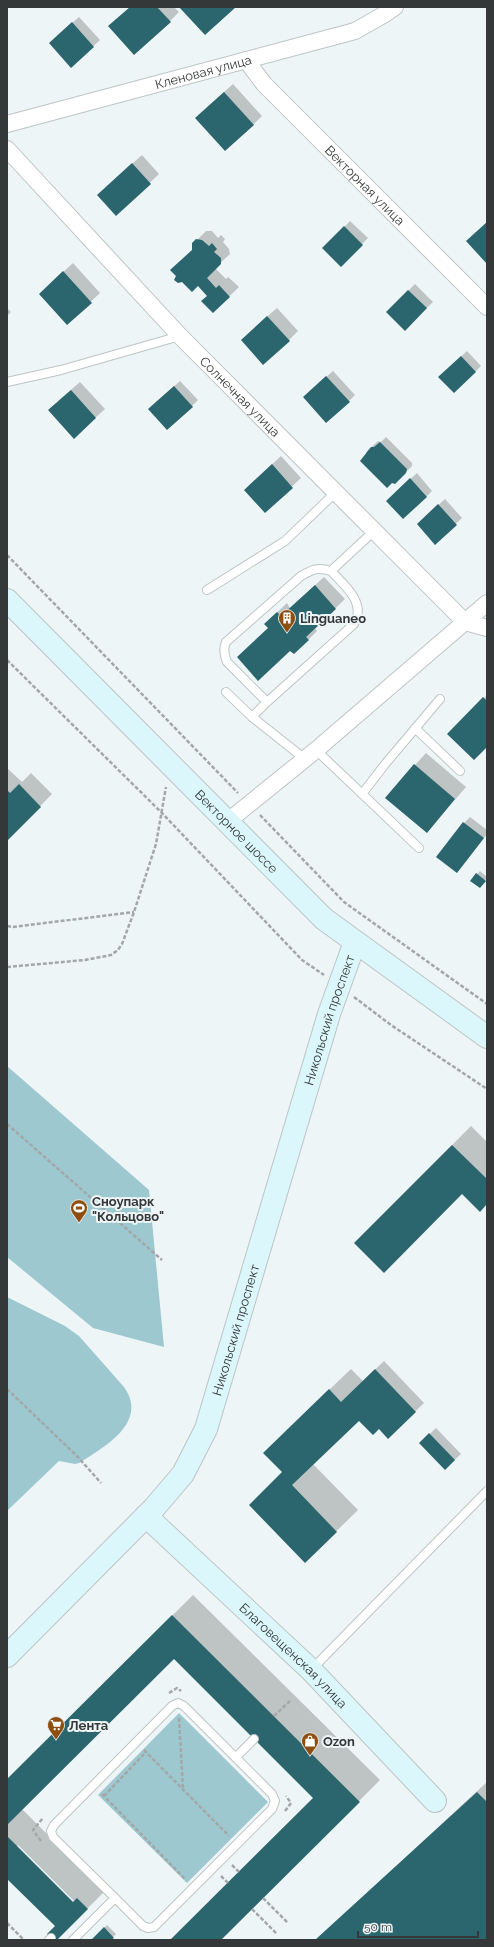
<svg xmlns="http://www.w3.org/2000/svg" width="494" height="1947" viewBox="0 0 494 1947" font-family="Raleway,sans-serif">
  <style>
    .green { fill: #9dc8d0 }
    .shadow { fill: #0003; fill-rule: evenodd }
    .building { fill: #2b656e }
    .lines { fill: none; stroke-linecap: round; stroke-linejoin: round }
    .lane-casing { stroke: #bdc4c5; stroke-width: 10 }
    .street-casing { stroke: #bdc4c5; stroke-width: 18 }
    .secondary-casing { stroke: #bdc4c5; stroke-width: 24 }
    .path { stroke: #a2a8a8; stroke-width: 2.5; stroke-dasharray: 4 2; stroke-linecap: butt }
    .lane { stroke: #fff; stroke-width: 8 }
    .street { stroke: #fff; stroke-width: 16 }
    .secondary { stroke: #dbf7fc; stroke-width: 22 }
    .labels { text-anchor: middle; stroke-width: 4; stroke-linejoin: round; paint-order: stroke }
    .street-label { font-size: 13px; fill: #353838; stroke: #eef5f6 }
    .poi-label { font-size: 13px; font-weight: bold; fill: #353838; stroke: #eef5f6; text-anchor: start }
  </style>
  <rect width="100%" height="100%" fill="#eef5f6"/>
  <path class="green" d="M7 1066 149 1190 164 1347 93 1328 7 1257Z
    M7 1297 65 1326 79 1336 124 1387C149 1422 105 1447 79 1463L75 1464 59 1461 7 1511Z
    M179 1713 268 1802 187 1883 98 1795Z"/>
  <path class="shadow" d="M130 7H174L179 12 170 21Z
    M79 17 100 40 71 67 56 37Z
    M233 84 262 116 253 125 205 109Z
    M142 155 159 174 116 215 107 186Z
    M350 221 368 238 341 265 324 248Z
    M206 231H212L218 238 221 235 225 239 223 242 229 249 230 254 215 268 226 279 228 277 239 287 213 312 193 249V244Z
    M73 263 100 293 67 324 49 285Z
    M415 284 433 302 405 329 387 312Z
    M7 308 11 312 7 316Z
    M277 308 298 331 289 340 251 331Z
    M467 351 481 366 475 372 440 377Z
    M333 371 355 395 349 401 310 391Z
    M180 381 198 400 192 406 155 403Z
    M80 382 105 409 74 437 58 401Z
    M386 437 412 463V466L395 483 366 457V452L378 441 381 442Z
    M281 456 301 478 265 512 254 481Z
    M417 473 432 491 426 497 393 495Z
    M445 499 462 518 435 543 424 518Z
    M324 577 345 599 315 628 317 631 308 640 269 628 265 624 287 603 290 608Z
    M487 695V746L449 734Z
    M426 753 466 787 427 832 415 765Z
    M7 768 22 782 31 773 52 794 7 840Z
    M470 817 487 830V834L463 865 464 823Z
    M480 871 487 877 483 884 477 874Z
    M471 1126 487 1142V1203L462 1193 355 1243Z
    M384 1361 424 1403 388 1438 379 1428 359 1419 313 1464 358 1510 305 1562 283 1472 286 1431 351 1369 363 1381Z
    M436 1428 461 1454 445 1469 420 1443Z
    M193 1595 380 1780 220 1940H172L314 1798 174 1657 22 1809 95 1882 108 1888 56 1940V1926L7 1877V1780ZM18 1845 78 1905 76 1906 17 1847Z
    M487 1782V1940H316Z
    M107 1925 116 1934 110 1940H93Z"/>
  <path class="building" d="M130 7H157L171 22 134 55 108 26Z
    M179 7H236L205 35Z
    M72 22 94 47 71 68 49 43Z
    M224 92 254 125 225 151 195 118Z
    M132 163 151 184 116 216 97 195Z
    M487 222V264L466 241Z
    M344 226 363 245 341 267 322 248Z
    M196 239 202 240 209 246 212 243 217 249 214 252 221 258V264L207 278 216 288 219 285 230 297 213 313 201 301 207 296 198 286 192 292 182 282 178 283 174 280 176 276 170 270 192 250V243Z
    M63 271 92 303 67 325 39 294Z
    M408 290 427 308 405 331 386 312Z
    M267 316 290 341 263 365 241 340Z
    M461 356 476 372 454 393 438 377Z
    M326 376 350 402 326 423 303 397Z
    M174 386 193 407 167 430 148 409Z
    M71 390 96 418 74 439 48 410Z
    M380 442 407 469 406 473 395 484 392 483 387 488 360 461 371 447H374Z
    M272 464 293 488 265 513 244 490Z
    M410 478 427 497 403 519 386 501Z
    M438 504 457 525 435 545 417 524Z
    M315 585 336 609 306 637 309 640 294 654 290 651 258 681 237 657 268 628 264 624 277 612 281 616Z
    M483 697 487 701V747L474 760 447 734Z
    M414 764 455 799 427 833 385 798Z
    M19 784 41 807 7 841V790L10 793Z
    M463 822 484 838 457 873 436 857Z
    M476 873 486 881 480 888 470 881Z
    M452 1145 487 1179V1204L480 1212 462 1194 384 1273 354 1243Z
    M375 1369 416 1412 388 1439 379 1429 373 1435 359 1421 292 1485 337 1532 305 1563 249 1505 282 1472 263 1453 329 1389 341 1402Z
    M429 1433 455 1460 445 1470 419 1443Z
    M172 1615 360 1802 221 1940H170L313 1798 174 1659 7 1825V1779Z
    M477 1792 487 1802V1940H315Z
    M7 1836 73 1902 77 1898 88 1909 57 1940H53L47 1934 55 1926 7 1879Z
    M104 1927 114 1938 111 1940H91Z"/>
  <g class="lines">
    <g class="lane-casing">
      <path id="lane" d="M7 382 61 370 180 336
        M331 571C344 585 367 603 354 624L267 702 227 662C224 655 223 649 226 642L301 576C313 569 318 567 331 571L374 531
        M207 590 285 541 336 492
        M226 692 252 717
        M267 702 252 717 305 759
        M415 728 460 771
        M316 750 419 848
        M362 794 386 763 440 699
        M312 1669 487 1491
        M236 1757 254 1739
        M49 1940 51 1938
        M73 1940 115 1898 53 1837 51 1831 54 1825 172 1706 178 1703 184 1706 272 1794 275 1801 272 1809 154 1927 148 1928 143 1926 115 1898"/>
    </g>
    <g class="street-casing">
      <g id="street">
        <path id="s1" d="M246 60 264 84 487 307"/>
        <path id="s2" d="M7 124 355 31 385 14 395 7"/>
        <path id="s3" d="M7 149 180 336 465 622 487 628"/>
        <path d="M227 822 316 750 487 603"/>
      </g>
    </g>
    <g class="secondary-casing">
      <g id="secondary">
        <path id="s4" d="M7 600 324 919 487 1037"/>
        <path id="s5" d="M146 1516 311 1670 435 1801"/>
        <path id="s6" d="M7 1656 154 1508 183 1474 206 1429 329 1014 355 942"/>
      </g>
    </g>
    <path class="path" d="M7 555 238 793
      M7 660 161 812 302 960 324 975
      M260 815 344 902 487 1004
      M7 926 13 927 134 912
      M7 967 85 960 111 955 118 950 122 944 134 912 156 844 166 787
      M354 997 391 1025 487 1089
      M7 1124 162 1260
      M7 1389 77 1456 101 1483
      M169 1693 177 1688 181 1691
      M274 1716 291 1700
      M179 1718 183 1789
      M144 1750 229 1836
      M102 1794 185 1879
      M104 1796 146 1752
      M285 1811 291 1803 286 1796
      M41 1841 33 1830 43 1818
      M232 1865 239 1872
      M221 1876 228 1883
      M263 1898 288 1923
      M252 1909 277 1934
      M7 1923 24 1940"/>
    <use href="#lane" class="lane"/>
    <use href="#street" class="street"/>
    <use href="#secondary" class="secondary"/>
  </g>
  <defs>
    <g id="building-pin" transform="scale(0.9)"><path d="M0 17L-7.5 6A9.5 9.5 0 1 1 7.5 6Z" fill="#8d4f11" stroke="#eef5f6"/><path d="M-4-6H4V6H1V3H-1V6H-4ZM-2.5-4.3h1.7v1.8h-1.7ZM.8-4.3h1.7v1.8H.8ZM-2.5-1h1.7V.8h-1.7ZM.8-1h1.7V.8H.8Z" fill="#fff"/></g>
    <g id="stadium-pin" transform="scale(0.9)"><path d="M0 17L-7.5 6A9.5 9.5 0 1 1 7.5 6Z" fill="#8d4f11" stroke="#eef5f6"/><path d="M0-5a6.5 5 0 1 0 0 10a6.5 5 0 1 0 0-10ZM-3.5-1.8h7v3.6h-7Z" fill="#fff"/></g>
    <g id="supermarket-pin" transform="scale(0.9)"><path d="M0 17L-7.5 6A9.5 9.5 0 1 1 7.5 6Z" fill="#8d4f11" stroke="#eef5f6"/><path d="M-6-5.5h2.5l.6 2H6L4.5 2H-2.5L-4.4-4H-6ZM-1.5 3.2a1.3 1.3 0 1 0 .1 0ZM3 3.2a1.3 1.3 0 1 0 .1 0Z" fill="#fff"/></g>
    <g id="shop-pin" transform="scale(0.9)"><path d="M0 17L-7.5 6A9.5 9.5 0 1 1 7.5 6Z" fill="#8d4f11" stroke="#eef5f6"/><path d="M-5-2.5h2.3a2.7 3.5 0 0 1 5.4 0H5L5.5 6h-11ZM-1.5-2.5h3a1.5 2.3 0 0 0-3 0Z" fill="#fff"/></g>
  </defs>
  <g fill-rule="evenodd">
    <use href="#building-pin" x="287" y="618"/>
    <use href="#stadium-pin" x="79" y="1208"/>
    <use href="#supermarket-pin" x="56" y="1725"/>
    <use href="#shop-pin" x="310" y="1741"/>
  </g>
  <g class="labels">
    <g class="street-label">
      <text dy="5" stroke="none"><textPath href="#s2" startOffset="203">Кленовая улица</textPath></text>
      <text dy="5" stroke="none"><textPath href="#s1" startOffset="173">Векторная улица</textPath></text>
      <text dy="5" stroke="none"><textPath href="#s3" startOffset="340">Солнечная улица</textPath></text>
      <text dy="5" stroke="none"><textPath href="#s4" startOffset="326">Векторное шоссе</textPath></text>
      <text dy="5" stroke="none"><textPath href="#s6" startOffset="731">Никольский проспект</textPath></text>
      <text dy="5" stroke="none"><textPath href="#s6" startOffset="407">Никольский проспект</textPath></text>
      <text dy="5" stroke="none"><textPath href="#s5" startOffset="203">Благовещенская улица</textPath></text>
    </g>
    <g class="poi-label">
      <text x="300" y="623">Linguaneo</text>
      <text x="92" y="1206">Сноупарк<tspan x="92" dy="15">"Кольцово"</tspan></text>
      <text x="69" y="1730">Лента</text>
      <text x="323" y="1746">Ozon</text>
    </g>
  </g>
  <rect width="494" height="1947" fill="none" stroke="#353838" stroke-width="16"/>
  <path d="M358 1931v6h120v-6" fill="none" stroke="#353838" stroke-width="2"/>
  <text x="364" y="1931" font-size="12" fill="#353838" stroke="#eef5f6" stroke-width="3" paint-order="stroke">50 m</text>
</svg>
